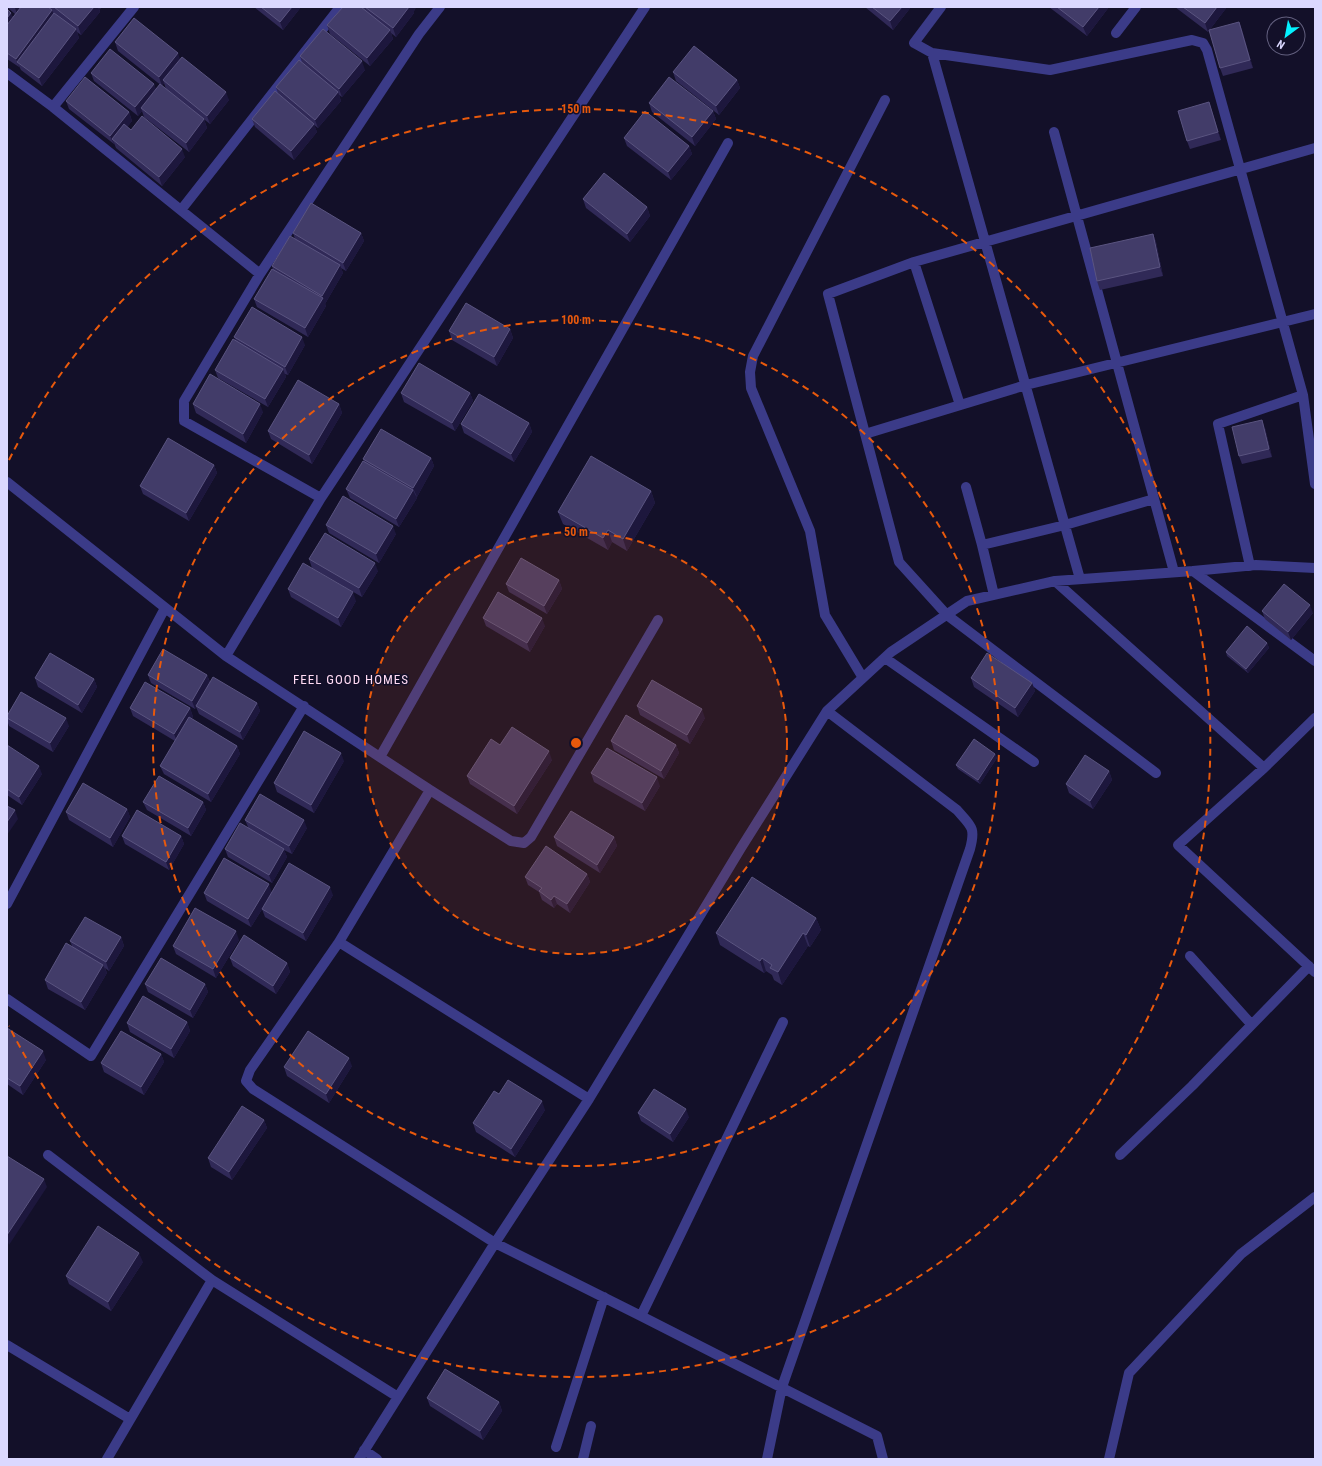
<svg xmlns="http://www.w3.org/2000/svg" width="1322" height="1466" viewBox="0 0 1322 1466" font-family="'Roboto Condensed',sans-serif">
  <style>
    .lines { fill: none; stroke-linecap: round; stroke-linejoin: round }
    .minor { stroke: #3b3b88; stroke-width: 10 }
    .wall { fill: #302957 }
    .shaded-wall { fill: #1d173d }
    .building { fill: #423c69; stroke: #5a5480 }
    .ring { fill: none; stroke: #e8590c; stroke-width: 2; stroke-dasharray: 7 5 }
    .labels { text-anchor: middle; stroke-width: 3; stroke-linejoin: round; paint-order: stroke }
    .neighbourhood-label { font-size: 13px; letter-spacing: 1px; fill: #ffdaf3; stroke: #131029 }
    .centre { fill: #e8590c; stroke: #131029; stroke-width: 2 }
    .ring-label { font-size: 12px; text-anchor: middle; font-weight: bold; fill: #e8590c; stroke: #131029; stroke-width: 3; stroke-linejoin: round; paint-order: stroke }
  </style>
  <rect width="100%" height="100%" fill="#131029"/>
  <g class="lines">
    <path class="minor" d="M941 7 914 43 932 53 1050 70 1192 40 1203 43 1207 50 1303 395 1315 484
      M1116 33 1136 7
      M932 53 1080 579
      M7 73 53 107 260 274
      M53 107 134 7
      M1054 132 1174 572
      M181 210 340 7
      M914 262 960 405
      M865 434 1026 385 1315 314
      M7 482 226 656 430 790 511 841 524 843 531 837 658 620
      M966 487 982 545 994 595
      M321 498 184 421V401L260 274 419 34 440 7
      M982 545 1065 525 1154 499
      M1250 566 1218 424 1303 395
      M1193 571 1315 661
      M1055 581 1264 768
      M226 656 321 498 645 7
      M885 658 1034 762
      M863 678 825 615 810 531 751 388 750 372 753 356 885 100
      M1315 718 1264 768 1178 845 1315 972
      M380 757 728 143
      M1156 773 947 615 899 562 828 294 914 262 1315 148
      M430 790 339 942 250 1070 246 1081 253 1089 495 1243 641 1316 877 1436 883 1459
      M7 904 165 608
      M339 942 589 1099
      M1190 956 1251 1024
      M7 999 91 1056 304 706
      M48 1155 212 1280
      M1120 1155 1192 1086 1309 966
      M641 1316 783 1022
      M7 1345 130 1419
      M556 1447 604 1297
      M364 1450 377 1459
      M107 1459 212 1280 398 1397
      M359 1459 495 1243 589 1099 741 848 827 711 891 652 967 601 1055 581 1193 571 1256 565 1315 568
      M583 1459 591 1426
      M767 1459 782 1387 970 849C976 827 971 826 957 810L827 711
      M1109 1459 1129 1373 1241 1254 1315 1197"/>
  </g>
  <path class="wall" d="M7 7H102L100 9 99 8 100 12 81 35 77 32 79 38 42 86 21 70 19 66V67L7 59V9L13 17 15 14Z
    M254 7H301L283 30Z
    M343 7H416L414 11V13L396 37 391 33 393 39 370 66 330 34 327 25Z
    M865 7H911L893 30Z
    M1049 7H1109L1087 36Z
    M1175 7H1227L1208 32Z
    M1239 22 1242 30 1253 68 1223 76 1220 68Z
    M115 42 180 59 229 100 210 124 166 89 164 83 162 86 118 51Z
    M300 56 365 70 342 97 339 95 341 101 318 128 314 125 317 132 294 160 255 127 252 119 278 94 276 87 302 63Z
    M673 72 737 80 740 88 719 115 676 81Z
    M91 73 154 84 156 90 204 119 207 128 189 152 144 117 142 111 138 116 94 81Z
    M66 101 129 112 132 121 127 127 131 130 185 157 162 186 116 148 114 143V144L69 109Z
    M1209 102 1221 140 1190 149 1187 141Z
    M649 103 713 111 716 119 695 146 652 112Z
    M624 138 689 146 692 154 671 180 627 146Z
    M583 199 647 207 650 216 630 242 586 208Z
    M293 233H361L364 241 346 271 341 268 343 273 325 304 326 306 308 337 257 307 254 299 273 269 272 266 295 239Z
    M1153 234 1156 242 1163 276 1100 290 1097 281Z
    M510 329 513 338 497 366 452 340 449 331Z
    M234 337 305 345 288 375 285 374 286 377 268 407 218 378 215 370 236 341Z
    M401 393H470L473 401 455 431 404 402Z
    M193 404 263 412 246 443 196 413Z
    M339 404 342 413 312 464 271 439 268 431Z
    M529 423 532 432 514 462 464 433 461 424Z
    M1265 428 1272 457 1242 464 1239 456Z
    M431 458 434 466 417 497 416 496 417 498 399 527 350 498 346 489 364 461 363 459Z
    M214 465 217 473 189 521 143 494 140 486Z
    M651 491 655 503 627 551 612 542 608 550 563 524 558 512Z
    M326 525 396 534 379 563 329 533Z
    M309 559 378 571 362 597 312 568Z
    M559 580 562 589 547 614 509 592 506 584Z
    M288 589 356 601 341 627 291 597Z
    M1262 611 1313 613 1291 640 1265 619Z
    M483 618 545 626 530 652 486 626Z
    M1267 643 1269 648 1248 673 1227 656 1226 652Z
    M148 675H207L210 682 257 703 260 711 243 740 199 714 196 707 195 709 151 683Z
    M35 678 94 679 97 687 82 713 38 687Z
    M971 678 1032 683 1035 691 1018 717 974 687Z
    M637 706 705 718 690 744 640 715Z
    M130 708H190L193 717 191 719 237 746 240 754 211 802 164 774 160 766 175 741 133 716Z
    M7 716 69 726 53 752 9 726 7 720Z
    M611 741 676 745 679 753 664 779 614 750Z
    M7 745 42 774 22 805 7 795Z
    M500 745 552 760 517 814 470 784 467 776Z
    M995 754 997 758 980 784 958 769 956 765Z
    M344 761 314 813 277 792 274 783Z
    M1109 771 1112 780 1093 809 1069 793 1066 784Z
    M591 773 660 786 645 811 594 782Z
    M143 802H203L206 810 191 836 147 810Z
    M127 809 130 817 113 847 69 820 66 812Z
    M245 820 307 828 292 854 284 850 287 857 272 883 228 857 225 849 248 827Z
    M122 836H181L184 844 169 870 125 844Z
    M554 837H614L617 846 600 873 557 846Z
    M587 874 590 882 570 913 557 904 554 908 542 900 539 892 528 885 525 877Z
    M204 893H272L333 895 306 941 265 917 262 909 269 898 251 927 207 901Z
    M816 918 821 930 810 947 808 946 782 985 774 980 772 975 766 971 764 973 720 945 716 933Z
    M121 937 124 946 109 971 105 968 107 973 85 1010 48 989 45 980 72 946 70 941Z
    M239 940 216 978 176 954 173 946Z
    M230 958 287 963 290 972 276 994 233 966Z
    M145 984H205L208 992 193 1018 148 992Z
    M187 1022 190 1031 174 1058 130 1032 127 1023Z
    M7 1028 46 1060 23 1095 7 1084Z
    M161 1054 164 1062 144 1095 104 1072 101 1063Z
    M352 1066 329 1103 287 1076 284 1067Z
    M499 1094 545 1110 515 1157 476 1132 473 1123Z
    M638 1113 689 1117 673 1142 641 1121Z
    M264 1120 267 1128 232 1180 211 1167 208 1158Z
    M143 1262 111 1311 69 1284 66 1276Z
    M427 1398 499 1402 502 1411 483 1440 430 1406Z"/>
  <path class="shaded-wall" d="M16 7H26L18 17 15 8Z
    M94 7H98L100 12 81 35 78 26Z
    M292 7H301L283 30 280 22Z
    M409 7H416L414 11V13L396 37 393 28Z
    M902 7H911L893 30 890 21Z
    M1099 7H1109L1087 36 1083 27Z
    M1217 7H1227L1208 32 1205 23Z
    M52 10 55 18 17 62 19 66V67L16 59Z
    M11 13 14 21 7 30V18Z
    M1239 22 1242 30 1253 68 1250 60Z
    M76 29 79 38 42 86 39 78Z
    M390 30 393 39 370 66 367 58Z
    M178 53 181 62 163 80 164 83 162 86 159 77Z
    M362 61 365 70 342 97 339 89Z
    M737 80 740 88 719 115 716 106Z
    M154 84 157 92 141 108 142 111 138 116 135 107Z
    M226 92 229 100 210 124 207 116Z
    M338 92 341 101 318 128 315 120Z
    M1209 102 1212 110 1221 140 1218 132Z
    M713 111 716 119 695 146 692 137Z
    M129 112 132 121 116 142 112 139 114 143V144L110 136Z
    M204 119 207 128 189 152 186 143Z
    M314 124 317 132 294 160 291 151Z
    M689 146 692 154 671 180 668 172Z
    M182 149 185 157 162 186 159 177Z
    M647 207 650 216 630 242 627 234Z
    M361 233 364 241 346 271 343 263Z
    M1153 234 1156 242 1163 276 1160 267Z
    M340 265 343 273 325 304 322 296Z
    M323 298 326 306 308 337 305 328Z
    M510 329 513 338 497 366 494 357Z
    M302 337 305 345 288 375 285 367Z
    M283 369 286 377 268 407 265 399Z
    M470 393 473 401 455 431 452 423Z
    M260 404 263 412 246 443 243 434Z
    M339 404 342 413 312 464 309 455Z
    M1262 420 1265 428 1272 457 1269 449Z
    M529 423 532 432 514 462 511 454Z
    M431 458 434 466 417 497 413 488Z
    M214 465 217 473 189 521 186 513Z
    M413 490 417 498 399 527 396 519Z
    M651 491 655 503 627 551 623 539Z
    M393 526 396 534 379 563 376 554Z
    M608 530 612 542 608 550 603 538Z
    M375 563 378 571 362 597 359 588Z
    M559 580 562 589 547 614 544 606Z
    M353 592 356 601 341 627 338 618Z
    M1310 605 1313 613 1291 640 1288 632Z
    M542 618 545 626 530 652 527 643Z
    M1267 643 1269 648 1248 673 1246 669Z
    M207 675 210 683 195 709 192 701Z
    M94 679 97 687 82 713 78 705Z
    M1032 683 1035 691 1018 717 1015 708Z
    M257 703 260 711 243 740 240 732Z
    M190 708 193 717 177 742 174 734Z
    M702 709 705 718 690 744 687 735Z
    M66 718 69 726 53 752 50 743Z
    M676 745 679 753 664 779 661 771Z
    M237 746 240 754 211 802 208 794Z
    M549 751 552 760 517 814 514 806Z
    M341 753 344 761 314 813 311 805Z
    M995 754 997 758 980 784 978 780Z
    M39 766 42 774 22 805 19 797Z
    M1109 771 1112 780 1093 809 1090 801Z
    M657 777 660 786 645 811 642 803Z
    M203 802 206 810 191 836 188 828Z
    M127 809 130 817 113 847 110 838Z
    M15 810 18 819 7 835V822Z
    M304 820 307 828 292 854 289 846Z
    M181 836 184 844 169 870 166 862Z
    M614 837 617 846 600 873 597 865Z
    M284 849 287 857 272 883 269 875Z
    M587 874 590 882 570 913 567 904Z
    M269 884 272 893 251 927 248 919Z
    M330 887 333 895 306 941 303 933Z
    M554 896 557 904 554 908 551 900Z
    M816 918 821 930 810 947 806 935Z
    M236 931 239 940 216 978 213 969Z
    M803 933 808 946 782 985 778 972Z
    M121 937 124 946 109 971 106 962Z
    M762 958 766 971 764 973 760 961Z
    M287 963 290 972 276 994 273 986Z
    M103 965 107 973 85 1010 81 1002Z
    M205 984 208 992 193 1018 190 1010Z
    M187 1022 190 1031 174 1058 171 1049Z
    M43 1051 46 1060 23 1095 20 1086Z
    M161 1054 164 1062 144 1095 141 1087Z
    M349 1058 352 1066 329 1103 326 1094Z
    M542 1101 545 1110 515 1157 511 1149Z
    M686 1109 689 1117 673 1142 670 1134Z
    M264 1120 267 1128 232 1180 229 1172Z
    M44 1179 47 1187 9 1245 7 1240V1235Z
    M139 1253 143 1262 111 1311 108 1302Z
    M499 1402 502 1411 483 1440 480 1431Z"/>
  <path class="building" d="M21 7H48L52 10 16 59 7 53V25Z
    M54 7H94L78 26Z
    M261 7H292L280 22Z
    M343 7H361L390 30 367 58 327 25Z
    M365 7H409L393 28Z
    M872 7H902L890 21Z
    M1057 7H1099L1083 27Z
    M1183 7H1217L1205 23Z
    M7 9 11 13 7 18Z
    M54 13 76 29 39 78 17 62Z
    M134 18 178 53 159 77 115 42Z
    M1239 22 1250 60 1220 68 1209 30Z
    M323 29 362 61 339 89 300 56Z
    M694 46 737 80 716 106 673 72Z
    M110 49 154 84 135 107 91 73Z
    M182 57 226 92 207 116 163 80Z
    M299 60 338 92 315 120 276 87Z
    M85 77 129 112 110 136 66 101Z
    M669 77 713 111 692 137 649 103Z
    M160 84 204 119 186 143 141 108Z
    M275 91 314 124 291 151 252 119Z
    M1209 102 1218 132 1187 141 1178 111Z
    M645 111 689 146 668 172 624 138Z
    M142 116 182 149 159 177 112 139 124 124 131 130Z
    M604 173 647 207 627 234 583 199Z
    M311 203 361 233 343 263 293 233Z
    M1153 234 1160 267 1097 281 1090 248Z
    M290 236 340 265 322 296 272 266Z
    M272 269 323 298 305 328 254 299Z
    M466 303 510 329 494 357 449 331Z
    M252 307 302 337 285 367 234 337Z
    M233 339 283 369 265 399 215 370Z
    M419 363 470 393 452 423 401 393Z
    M210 374 260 404 243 434 193 404Z
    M298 380 339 404 309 455 268 431Z
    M479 394 529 423 511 454 461 424Z
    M1262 420 1269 449 1239 456 1232 427Z
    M381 429 431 458 413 488 363 459Z
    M168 438 214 465 186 513 140 486Z
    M591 456 651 491 623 539 608 530 603 538 558 512Z
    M363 461 413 490 396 519 346 489Z
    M343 496 393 526 376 554 326 525Z
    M325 533 375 563 359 588 309 559Z
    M521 558 559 580 544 606 506 584Z
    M303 563 353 592 338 618 288 589Z
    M1284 584 1310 605 1288 632 1262 611Z
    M498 592 542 618 527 643 483 618Z
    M1247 626 1267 643 1246 669 1226 652Z
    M163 649 207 675 192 701 148 675Z
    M50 653 94 679 78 705 35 678Z
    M987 653 1032 683 1015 708 971 678Z
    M213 677 257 703 240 732 196 706Z
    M652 680 702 709 687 735 637 706Z
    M145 682 190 708 174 734 130 708Z
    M21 692 66 718 50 743 7 718V716Z
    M626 715 676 745 661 771 611 741Z
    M189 717 237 746 208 794 160 766Z
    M512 727 549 751 514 806 467 776 491 739 500 745Z
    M304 731 341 753 311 805 274 783Z
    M974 739 995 754 978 780 956 765Z
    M7 745 39 766 19 797 7 789Z
    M607 748 657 777 642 803 591 773Z
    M1085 755 1109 771 1090 801 1066 784Z
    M159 776 203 802 188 828 143 802Z
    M83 783 127 809 110 838 66 812Z
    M260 794 304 820 289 846 245 820Z
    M7 806 15 810 7 822Z
    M137 810 181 836 166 862 122 836Z
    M571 811 614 837 597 865 554 837Z
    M240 823 284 849 269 875 225 849Z
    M546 846 587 874 567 904 554 896 551 900 539 891 542 888 525 877Z
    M224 858 269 884 248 919 204 893Z
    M289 863 330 887 303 933 262 909Z
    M752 877 816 918 806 935 803 933 778 972 770 968 772 965 762 958 760 961 716 933Z
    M195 908 236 931 213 969 173 946Z
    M85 917 121 937 106 962 70 941Z
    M244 935 287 963 273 986 230 958Z
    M66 943 103 965 81 1002 45 980Z
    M161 958 205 984 190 1010 145 984Z
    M143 996 187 1022 171 1049 127 1023Z
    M7 1028 43 1051 20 1086 7 1078Z
    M121 1031 161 1054 141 1087 101 1063Z
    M308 1031 349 1058 326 1094 284 1067Z
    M508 1080 542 1101 511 1149 473 1123 494 1091 499 1094Z
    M654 1089 686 1109 670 1134 638 1113Z
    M242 1106 264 1120 229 1172 208 1158Z
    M7 1156 44 1179 7 1235Z
    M98 1226 139 1253 108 1302 66 1276Z
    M445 1369 499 1402 480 1431 427 1398Z"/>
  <circle cx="576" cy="743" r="211" fill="#e8590c" fill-opacity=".12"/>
  <g class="ring">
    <circle cx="576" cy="743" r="211"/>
    <circle cx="576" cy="743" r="423"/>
    <path d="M9 460A634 634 0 1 1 9 1026"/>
  </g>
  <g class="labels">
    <g class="neighbourhood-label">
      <text x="351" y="684">FEEL GOOD HOMES</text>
    </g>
  </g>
  <circle cx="576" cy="743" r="6" class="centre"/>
  <g class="ring-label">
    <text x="576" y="113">150 m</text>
    <text x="576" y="324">100 m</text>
    <text x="576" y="536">50 m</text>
  </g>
  <rect width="1322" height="1466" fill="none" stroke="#dbd8ff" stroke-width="16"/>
  <g transform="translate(1286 36) rotate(212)"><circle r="19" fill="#131029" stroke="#63607f"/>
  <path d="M0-3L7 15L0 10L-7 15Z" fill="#04f1ff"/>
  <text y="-6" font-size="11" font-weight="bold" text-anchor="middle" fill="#dbd8ff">N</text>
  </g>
</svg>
